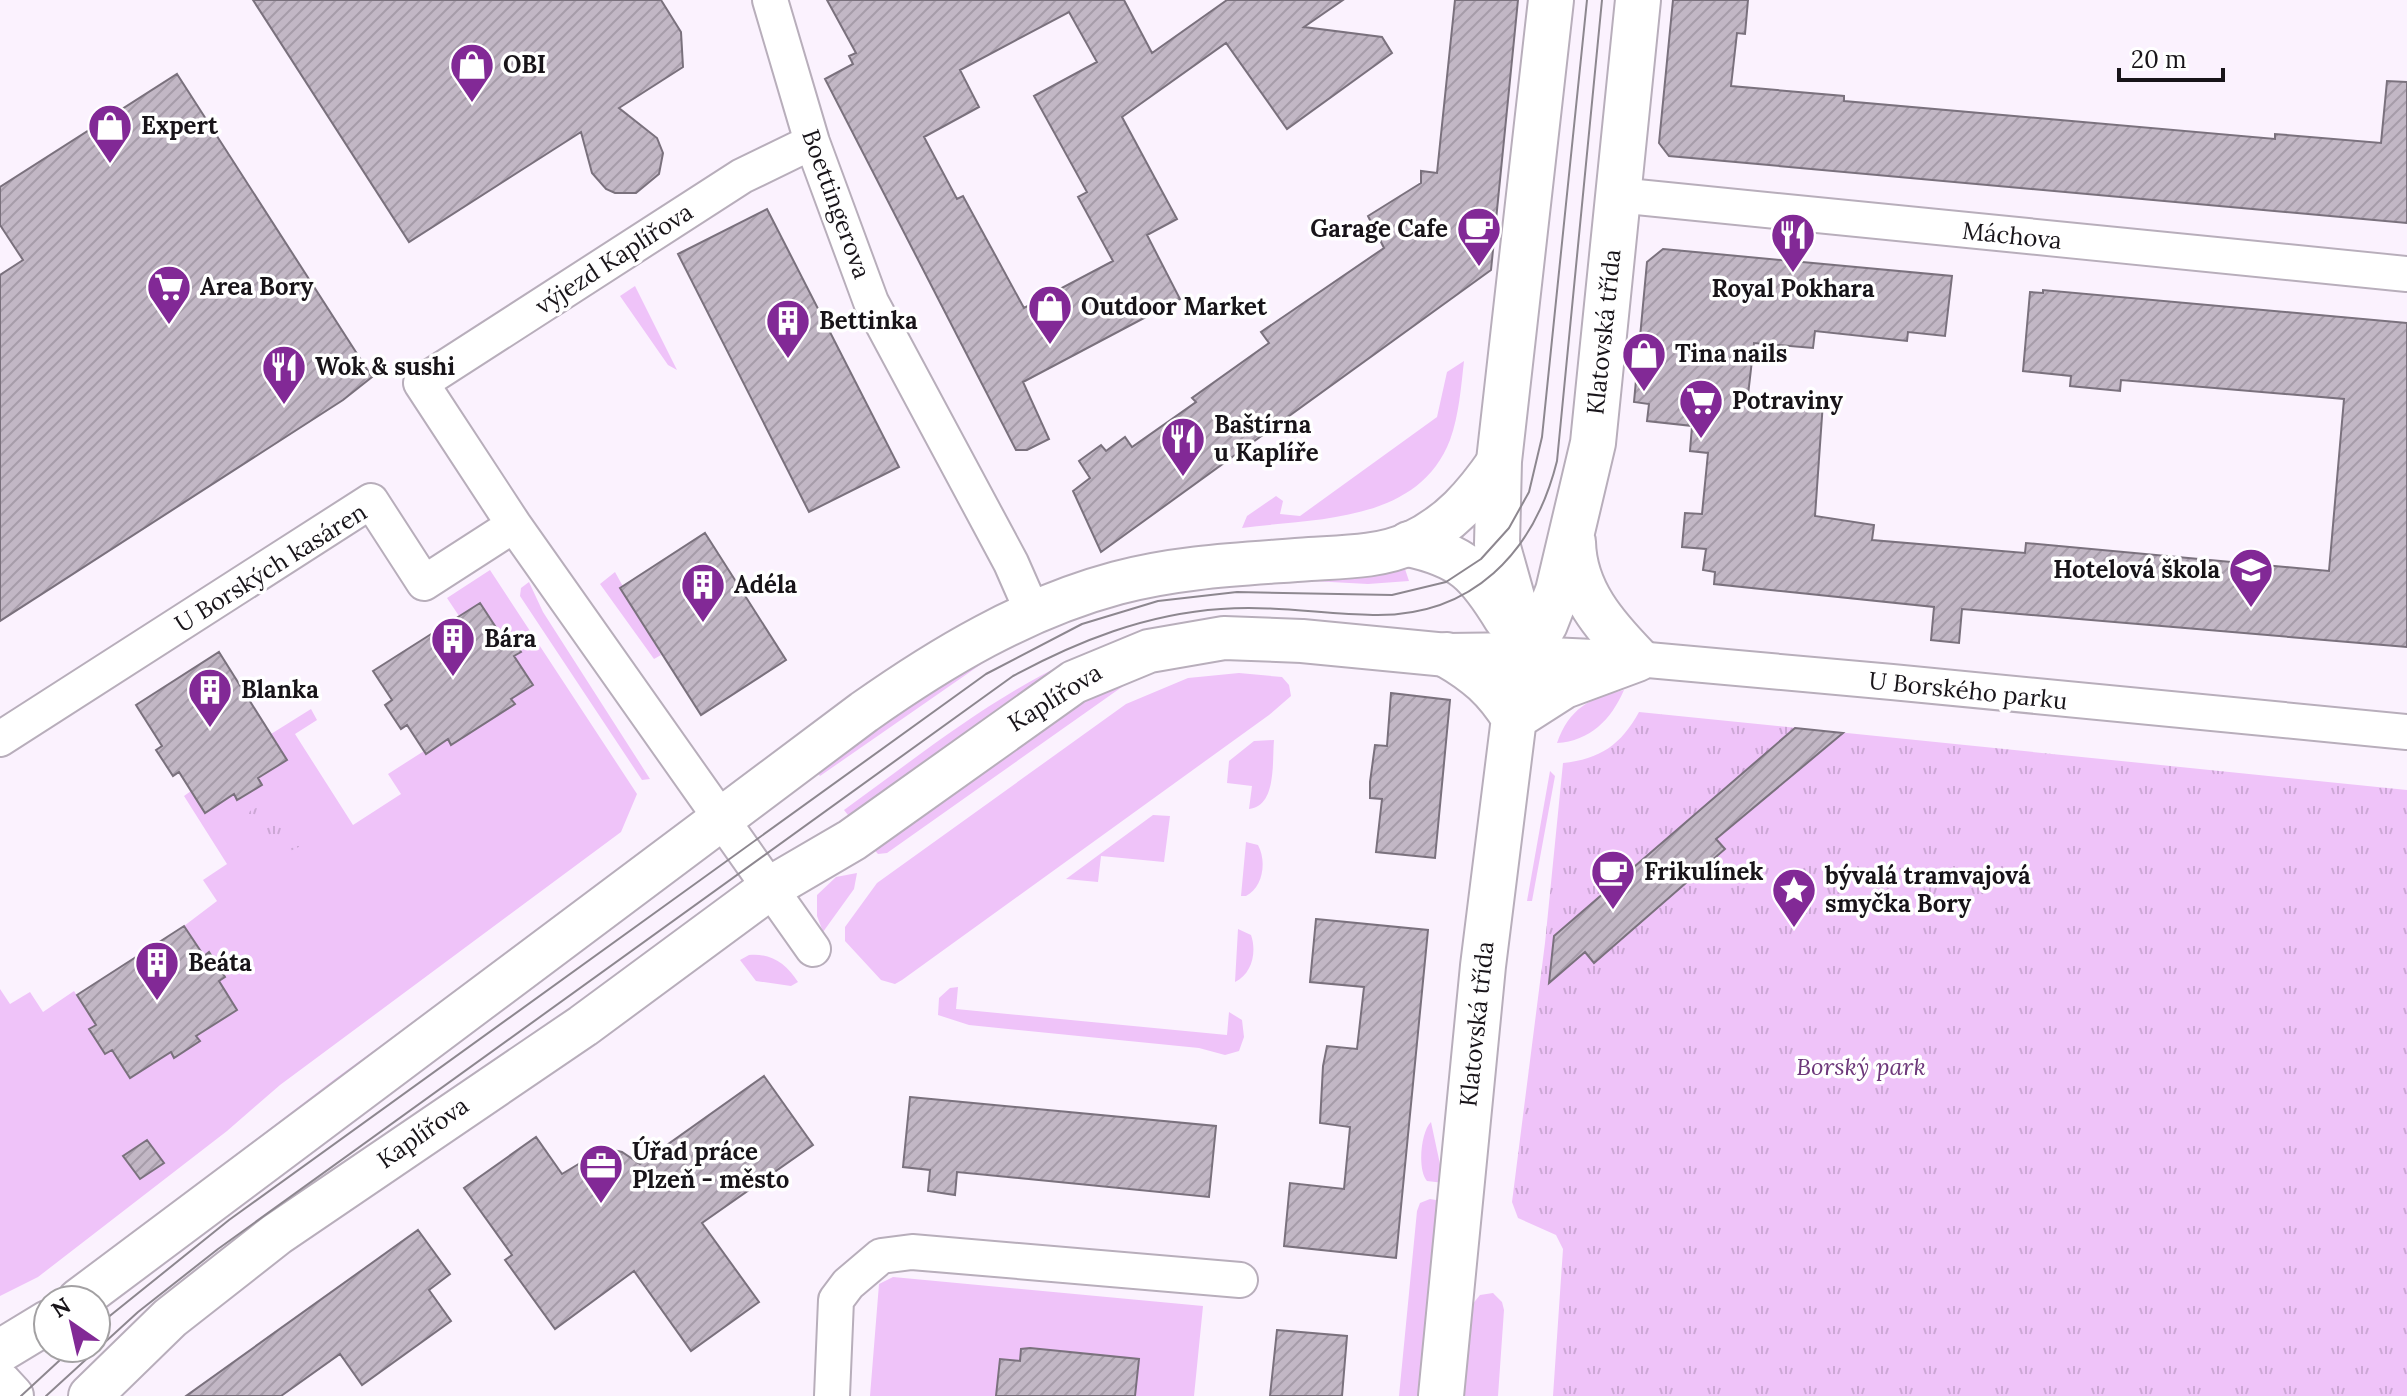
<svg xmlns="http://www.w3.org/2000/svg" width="2407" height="1396" viewBox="0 0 2407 1396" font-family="Lora,serif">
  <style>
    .green { fill: #efc3f9 }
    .park { fill: url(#park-tufts) }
    .building { fill: url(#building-hatch); stroke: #7a717d; stroke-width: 2; fill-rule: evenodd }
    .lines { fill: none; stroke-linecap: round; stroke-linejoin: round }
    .minor-casing { stroke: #b8aebb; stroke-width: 38 }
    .tertiary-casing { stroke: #b8aebb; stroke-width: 46 }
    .secondary-casing { stroke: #b8aebb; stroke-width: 48 }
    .minor { stroke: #fff; stroke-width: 34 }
    .tertiary { stroke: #fff; stroke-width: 42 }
    .secondary { stroke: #fff; stroke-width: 44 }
    .tram { stroke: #8d878f; stroke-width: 2 }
    .labels { text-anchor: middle; stroke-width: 7; stroke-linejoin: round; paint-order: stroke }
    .poi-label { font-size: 24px; font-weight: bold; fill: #181419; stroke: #fff; text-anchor: start }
    .street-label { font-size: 24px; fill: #181419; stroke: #fff }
    .park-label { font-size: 24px; font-style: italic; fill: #6d377a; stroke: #fff }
  </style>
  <defs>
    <pattern id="park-tufts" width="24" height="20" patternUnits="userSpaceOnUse" patternTransform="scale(2)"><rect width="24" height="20" fill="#efc3f9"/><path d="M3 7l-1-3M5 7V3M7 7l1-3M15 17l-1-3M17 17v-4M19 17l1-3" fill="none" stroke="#cca7d5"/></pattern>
    <pattern id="building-hatch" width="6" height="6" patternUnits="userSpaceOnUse" patternTransform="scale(2)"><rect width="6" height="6" fill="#c2b7c5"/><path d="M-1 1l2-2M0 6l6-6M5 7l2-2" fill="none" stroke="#a69ca9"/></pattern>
  </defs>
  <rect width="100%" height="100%" fill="#fbf2fe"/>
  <path class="green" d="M635 286 677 370 668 365 620 296Z
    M1464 361C1461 387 1459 415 1450 440 1418 523 1317 518 1242 528L1247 516 1276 496 1283 501 1280 514 1300 516 1437 417 1447 372Z
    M1403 563 1409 581 1368 584 1275 579Z
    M490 570 637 794 621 832 280 1085 227 1131 38 1277 0 1296V989L10 1004 30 992 43 1012 74 991 96 1025 89 1029 105 1054 112 1050 130 1078 171 1052 175 1057 200 1041 196 1036 237 1010 219 981 225 976 210 952 203 956 184 926 217 901 203 880 227 864 184 796 191 791 234 794 238 800 262 785 258 778 287 760 271 734 311 709 317 720 295 734 353 825 401 794 388 774 424 751 426 753 448 739 451 744 514 704 511 699 533 685 514 656 521 652 505 628 499 632 480 603 459 616 447 598Z
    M615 572 661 655 654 659 600 584Z
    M529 582 543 612 650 779 642 780 520 596 521 588Z
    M1125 639 855 824 844 810C934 745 1019 674 1125 639Z
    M1003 649 820 776 815 769 940 679Z
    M1239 673 1282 677 1289 685 1291 696 1269 715 902 980 895 984 881 980 845 941V927L877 883 1126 704 1188 678Z
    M1129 682 887 853 878 854 867 842 1054 707Z
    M1624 690C1611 720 1590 741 1557 743 1569 709 1590 697 1624 690Z
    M1274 740C1272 761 1277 806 1249 809L1252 786 1227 783 1229 761 1254 741Z
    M1550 771 1555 776 1532 901H1527Z
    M1153 815 1170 816 1164 862 1101 856 1098 882 1066 879Z
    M1246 842 1258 845C1267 861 1263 888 1246 896H1241Z
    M857 873 854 889 823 932 817 916V895L836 877Z
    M565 911 58 1300H48V1308L40 1304 335 1079Z
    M1238 929 1251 935C1257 952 1252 974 1235 982Z
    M749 955C772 953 786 964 798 982L791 986 756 981 740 960Z
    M958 987 956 1009 1227 1035 1229 1012 1242 1020 1244 1037 1239 1051 1225 1055 1199 1048 969 1025 938 1015 939 998 950 988Z
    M1431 1122 1444 1183 1427 1181C1417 1170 1421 1131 1431 1122Z
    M1430 1199 1442 1201 1423 1396H1399L1417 1211 1420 1203Z
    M893 1277 1203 1306 1194 1396H870L879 1284Z
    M1493 1293 1502 1302 1504 1310 1498 1396H1462L1471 1306 1480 1295Z"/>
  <path class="park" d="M1639 712 2407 790V1396H1553L1563 1249 1556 1235 1518 1218 1512 1202 1545 943 1563 763C1600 759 1621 745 1639 712Z
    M282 795 305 844 267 862 247 818 250 811Z"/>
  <path class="building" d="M253 0H661L681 32 683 67 619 108 657 138 663 153 659 174 636 193H615L606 189 592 173 581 132 409 242Z
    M827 0H1124L1152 53 1227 0H1343L1304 27 1382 37 1392 53 1287 129 1226 43 1122 117 1177 219 1147 235 1180 299 1023 382 1049 439 1027 450H1016L825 79 853 64 849 56 856 53ZM1069 12 1097 62 1034 96 1087 192 1078 197 1113 261 1024 308 963 196 957 199 924 137 979 107 960 70Z
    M1455 0H1518L1491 270 1101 552 1073 491 1090 478 1079 461 1101 445 1106 451 1125 437 1132 447 1196 402 1192 398 1269 343 1261 332 1384 248 1368 216 1421 183V171L1437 173Z
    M1673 0H1748L1745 34 1737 33 1731 86 1844 96V101L2275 139V134L2381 143 2387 81 2407 82V223L1669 156 1659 143Z
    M177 74 372 377 343 400 0 621V275L23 260 0 225V187Z
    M767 209 899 467 809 512 678 254Z
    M1663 249 1952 276 1945 336 1908 332 1907 341 1815 331 1813 348 1754 343 1748 395 1823 402 1815 516 1874 525 1872 540 2025 553 2026 543 2329 571 2344 399 2121 380 2120 391 2070 386 2071 376 2023 371 2030 292 2043 293V290L2407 323V647L1962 609 1959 643 1931 640 1934 607 1714 584 1715 572 1703 570 1706 549 1682 547 1685 513 1702 514 1708 453 1690 451 1692 426 1647 421 1649 404 1634 402 1647 262Z
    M705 533 786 660 701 715 620 588Z
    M480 603 499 632 505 628 521 652 514 656 533 685 511 699 515 704 451 745 448 739 426 754 407 725 401 729 385 705 392 700 373 671Z
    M219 652 287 760 258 778 262 785 237 800 234 794 205 813 179 772 173 776 156 750 162 746 136 705Z
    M1391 693 1450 700 1435 858 1376 852 1382 799 1370 798V782L1375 745 1387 746Z
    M1795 728 1843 733 1716 839 1725 849 1594 963 1585 952 1549 983 1554 936Z
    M1316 919 1428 930 1396 1258 1284 1246 1290 1183 1344 1189 1350 1127 1320 1123 1323 1066 1327 1046 1357 1049 1364 987 1310 982Z
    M184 926 204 956 209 952 225 977 219 981 237 1010 196 1036 200 1041 174 1058 171 1052 130 1078 112 1050 105 1054 89 1029 96 1025 77 995Z
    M764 1076 813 1145 702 1223 759 1302 691 1351 634 1271 555 1329 505 1260 512 1255 464 1188 536 1137 562 1174 605 1148 622 1152 640 1164Z
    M910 1097 1216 1126 1209 1197 957 1172 955 1195 928 1191 930 1170 903 1167Z
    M147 1140 164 1163 140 1179 123 1156Z
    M418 1230 450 1274 429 1290 451 1321 362 1385 340 1354 281 1396H186Z
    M1277 1330 1347 1336 1342 1396H1270Z
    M1030 1348 1139 1359 1135 1396H996L1000 1359 1020 1361 1021 1349Z"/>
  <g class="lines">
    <g class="minor-casing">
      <path id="minor" d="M770 0 812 142 871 302 1011 563 1033 613
        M812 142 742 176 421 383 514 525 813 949
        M1617 195 2407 274
        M1528 654 1637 659 1892 682 2407 732
        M0 739 371 501 424 583 514 525
        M832 1396 836 1300 848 1284 881 1256 912 1252 1240 1280"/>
    </g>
    <g class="tertiary-casing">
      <path id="tertiary" d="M79 1300 864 712C942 657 1024 608 1117 583 1180 566 1246 564 1310 559 1343 557 1381 557 1411 543 1450 525 1475 496 1499 461
        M0 1351 48 1322
        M0 1383 12 1396
        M90 1396 170 1318 277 1234 583 1026 770 888 852 840 1074 682 1149 651 1224 638 1302 641 1447 655 1528 654"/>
    </g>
    <g class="secondary-casing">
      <path id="secondary" d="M1573 542C1574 591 1605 626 1637 659
        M1409 544C1463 556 1478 572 1506 618
        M1528 654 1497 544 1499 461 1551 0
        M1447 655C1477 672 1496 689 1514 718
        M1514 718 1564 686 1637 659
        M1441 1396 1483 966 1514 718 1528 654 1545 624 1558 591 1593 443 1638 0"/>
    </g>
    <use href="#minor" class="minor"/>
    <use href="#tertiary" class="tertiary"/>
    <use href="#secondary" class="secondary"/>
    <path class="tram" d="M96 1327 229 1220 986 674 1082 624 1158 601 1237 592 1392 595 1446 582 1481 559 1509 528 1529 492 1542 437 1587 0
      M21 1396 73 1348
      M46 1396 138 1312 218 1249 1013 676C1078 641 1146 614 1221 609 1272 605 1322 614 1373 615 1472 617 1534 553 1557 461L1602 0"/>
  </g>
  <defs>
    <g id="shop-pin" transform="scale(2.3)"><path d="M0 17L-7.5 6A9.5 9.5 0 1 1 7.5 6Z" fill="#822996" stroke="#fff"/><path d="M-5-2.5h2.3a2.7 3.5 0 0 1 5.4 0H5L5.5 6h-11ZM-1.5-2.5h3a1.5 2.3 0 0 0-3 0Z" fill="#fff"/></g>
    <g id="cafe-pin" transform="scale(2.3)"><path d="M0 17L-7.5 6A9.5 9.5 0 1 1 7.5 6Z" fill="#822996" stroke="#fff"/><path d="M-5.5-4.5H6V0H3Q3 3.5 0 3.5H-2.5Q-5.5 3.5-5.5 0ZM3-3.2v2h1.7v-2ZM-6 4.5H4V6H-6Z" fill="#fff"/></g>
    <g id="restaurant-pin" transform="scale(2.3)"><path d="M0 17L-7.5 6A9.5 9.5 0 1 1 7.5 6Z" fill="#822996" stroke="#fff"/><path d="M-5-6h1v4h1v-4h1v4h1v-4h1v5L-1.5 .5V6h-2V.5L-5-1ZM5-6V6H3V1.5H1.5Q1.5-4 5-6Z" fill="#fff"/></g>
    <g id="supermarket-pin" transform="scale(2.3)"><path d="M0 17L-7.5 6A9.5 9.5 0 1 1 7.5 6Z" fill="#822996" stroke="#fff"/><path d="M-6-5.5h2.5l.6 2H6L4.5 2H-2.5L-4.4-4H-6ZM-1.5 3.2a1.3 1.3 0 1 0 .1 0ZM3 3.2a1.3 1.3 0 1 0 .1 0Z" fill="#fff"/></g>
    <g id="building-pin" transform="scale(2.3)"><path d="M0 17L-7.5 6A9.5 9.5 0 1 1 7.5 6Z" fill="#822996" stroke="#fff"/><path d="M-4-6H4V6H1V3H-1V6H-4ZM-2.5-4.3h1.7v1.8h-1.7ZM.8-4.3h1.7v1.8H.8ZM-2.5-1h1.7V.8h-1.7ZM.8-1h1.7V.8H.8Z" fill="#fff"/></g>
    <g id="school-pin" transform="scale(2.3)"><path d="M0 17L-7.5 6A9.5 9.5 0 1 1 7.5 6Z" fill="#822996" stroke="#fff"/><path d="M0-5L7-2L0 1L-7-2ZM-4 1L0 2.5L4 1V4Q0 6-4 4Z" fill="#fff"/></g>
    <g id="sight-pin" transform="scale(2.3)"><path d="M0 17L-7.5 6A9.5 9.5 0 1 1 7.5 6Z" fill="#822996" stroke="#fff"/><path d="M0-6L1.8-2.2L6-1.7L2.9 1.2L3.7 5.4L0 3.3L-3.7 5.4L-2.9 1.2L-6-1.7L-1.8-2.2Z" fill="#fff"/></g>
    <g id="office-pin" transform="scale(2.3)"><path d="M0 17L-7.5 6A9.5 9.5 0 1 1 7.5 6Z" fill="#822996" stroke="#fff"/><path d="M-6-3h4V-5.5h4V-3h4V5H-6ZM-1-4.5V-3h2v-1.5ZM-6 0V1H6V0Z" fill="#fff"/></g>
  </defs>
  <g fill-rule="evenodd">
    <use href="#shop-pin" x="472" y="65"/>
    <use href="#shop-pin" x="110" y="126"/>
    <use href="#cafe-pin" x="1479" y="229"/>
    <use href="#restaurant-pin" x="1793" y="235"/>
    <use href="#supermarket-pin" x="169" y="287"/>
    <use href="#shop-pin" x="1050" y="307"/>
    <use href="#building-pin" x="788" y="321"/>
    <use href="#shop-pin" x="1644" y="354"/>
    <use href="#restaurant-pin" x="284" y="367"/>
    <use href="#supermarket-pin" x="1701" y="401"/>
    <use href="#restaurant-pin" x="1183" y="439"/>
    <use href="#school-pin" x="2251" y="570"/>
    <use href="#building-pin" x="703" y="585"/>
    <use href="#building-pin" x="453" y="639"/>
    <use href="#building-pin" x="210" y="690"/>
    <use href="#cafe-pin" x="1613" y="872"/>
    <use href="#sight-pin" x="1794" y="890"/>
    <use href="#building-pin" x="157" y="963"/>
    <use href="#office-pin" x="601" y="1166"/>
  </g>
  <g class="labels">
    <g class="poi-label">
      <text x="503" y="73">OBI</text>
      <text x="141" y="134">Expert</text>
      <text x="1448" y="237" text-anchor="end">Garage Cafe</text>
      <text x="200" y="295">Area Bory</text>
      <text x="1793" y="297" text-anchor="middle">Royal Pokhara</text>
      <text x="1081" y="315">Outdoor Market</text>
      <text x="819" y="329">Bettinka</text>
      <text x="1675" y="362">Tina nails</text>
      <text x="315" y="375">Wok &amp; sushi</text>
      <text x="1732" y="409">Potraviny</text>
      <text x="1214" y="433">Baštírna<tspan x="1214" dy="28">u Kaplíře</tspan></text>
      <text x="2220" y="578" text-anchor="end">Hotelová škola</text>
      <text x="734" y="593">Adéla</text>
      <text x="484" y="647">Bára</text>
      <text x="241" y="698">Blanka</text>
      <text x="1644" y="880">Frikulínek</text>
      <text x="1825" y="884">bývalá tramvajová<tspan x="1825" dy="28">smyčka Bory</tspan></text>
      <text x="188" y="971">Beáta</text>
      <text x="632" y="1160">Úřad práce<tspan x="632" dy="28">Plzeň - město</tspan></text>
    </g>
    <g class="street-label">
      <text transform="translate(836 204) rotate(70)" y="8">Boettingerova</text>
      <text transform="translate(2012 236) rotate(6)" y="8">Máchova</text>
      <text transform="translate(614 259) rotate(-33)" y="8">výjezd Kaplířova</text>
      <text transform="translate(1604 332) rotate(-84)" y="8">Klatovská třída</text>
      <text transform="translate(271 568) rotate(-32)" y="8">U Borských kasáren</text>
      <text transform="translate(1968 691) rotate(6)" y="8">U Borského parku</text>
      <text transform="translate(1055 698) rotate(-32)" y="8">Kaplířova</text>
      <text transform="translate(1477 1024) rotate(-84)" y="8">Klatovská třída</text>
      <text transform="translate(423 1133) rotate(-35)" y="8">Kaplířova</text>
    </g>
    <g class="park-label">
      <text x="1861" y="1075">Borský park</text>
    </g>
  </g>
  <g transform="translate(72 1324) rotate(326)"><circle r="38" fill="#ffffff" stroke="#a3a1a3" stroke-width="2"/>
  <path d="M0-6L14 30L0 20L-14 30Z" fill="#822996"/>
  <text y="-12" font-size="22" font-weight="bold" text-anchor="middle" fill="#181419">N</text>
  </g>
  <path d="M2119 68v12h104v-12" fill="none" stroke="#181419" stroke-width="4"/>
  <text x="2131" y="68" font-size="24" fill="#181419" stroke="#ffffff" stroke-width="6" paint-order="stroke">20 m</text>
</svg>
